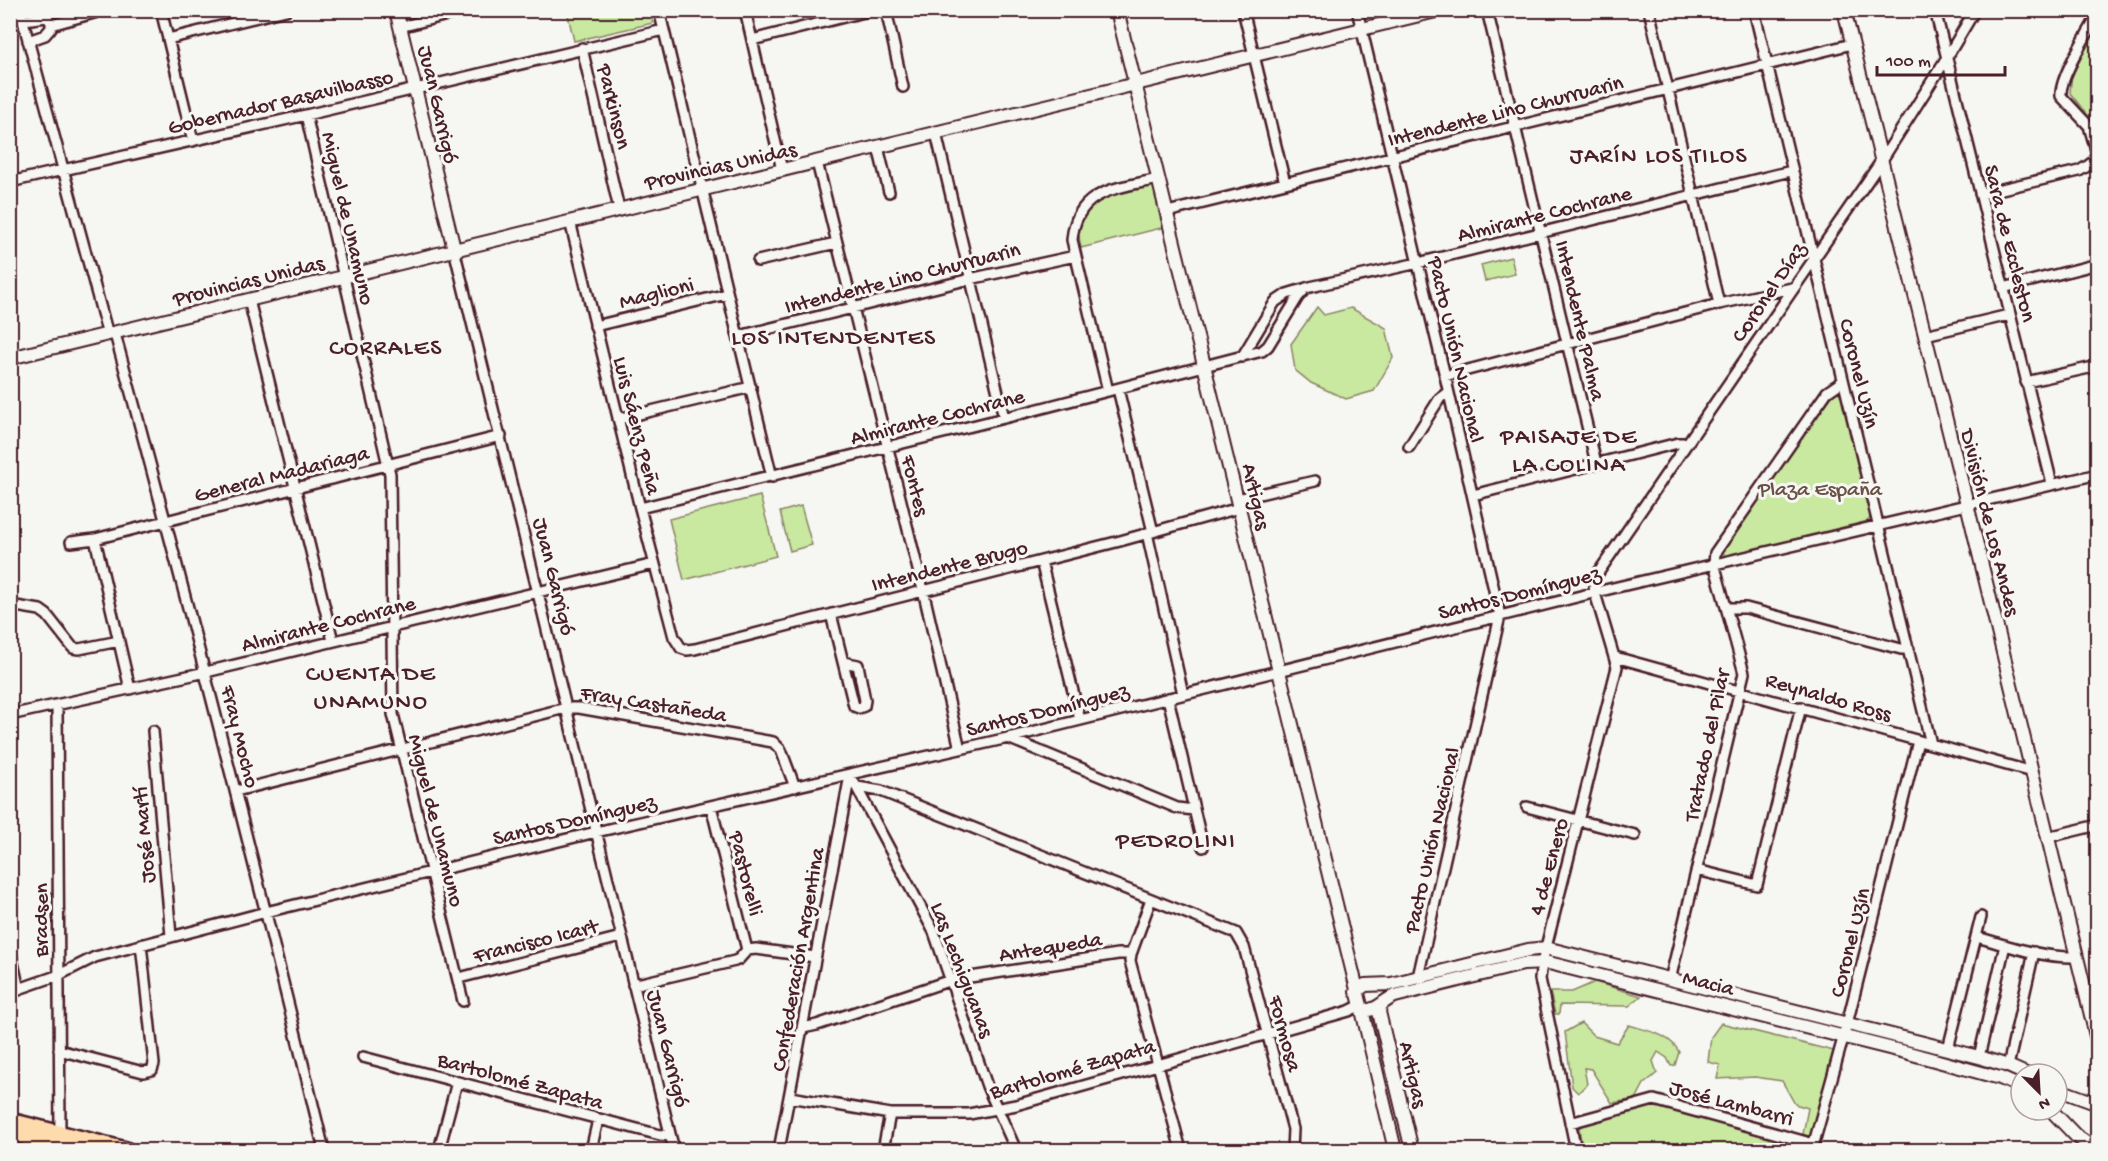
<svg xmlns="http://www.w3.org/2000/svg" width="2108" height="1161" viewBox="0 0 2108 1161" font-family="'Gochi Hand',sans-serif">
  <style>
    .green { fill: #c9e8a0; stroke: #8a8466; stroke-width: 1.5 }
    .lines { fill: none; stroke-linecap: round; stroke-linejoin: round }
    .minor-casing { stroke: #4a1f2b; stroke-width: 14 }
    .tertiary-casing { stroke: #4a1f2b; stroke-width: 16 }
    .primary-casing { stroke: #4a1f2b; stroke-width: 20 }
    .minor { stroke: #f6f6f2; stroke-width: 9 }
    .tertiary { stroke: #f6f6f2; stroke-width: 12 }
    .primary { stroke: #fedbac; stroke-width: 15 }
    .labels { text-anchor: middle; stroke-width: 6; stroke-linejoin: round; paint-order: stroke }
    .street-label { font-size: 22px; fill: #4a1f2b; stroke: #f6f6f2 }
    .park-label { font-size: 22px; fill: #6a5148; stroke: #f6f6f2 }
    .neighbourhood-label { font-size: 24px; letter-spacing: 1.5px; fill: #4a1f2b; stroke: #f6f6f2 }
  </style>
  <rect width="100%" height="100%" fill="#f6f6f2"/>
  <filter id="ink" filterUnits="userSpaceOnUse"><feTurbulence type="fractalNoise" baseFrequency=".0167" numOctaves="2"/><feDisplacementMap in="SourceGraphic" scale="12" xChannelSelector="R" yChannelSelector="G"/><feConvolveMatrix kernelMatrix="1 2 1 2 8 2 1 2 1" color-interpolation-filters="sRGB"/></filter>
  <g filter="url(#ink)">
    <path class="green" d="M567 11H650L653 23 574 41Z
      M2097 28V127L2070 93 2072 73Z
      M1154 185 1165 227 1081 248C1080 241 1077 232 1079 225 1086 194 1130 190 1154 185Z
      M1511 257 1515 274 1485 281 1481 265Z
      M1317 307 1324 315 1351 308 1386 328 1393 358 1374 391 1346 399 1311 383 1295 370 1291 344Z
      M1842 389 1871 516 1868 521 1725 556 1723 552V548L1834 393Z
      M760 496 776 556 684 580 669 519Z
      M801 506 812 545 790 551 780 512Z
      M1595 982 1641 996 1629 1006 1560 1005 1559 1014H1555L1550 992H1572Z
      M1581 1023 1594 1036 1617 1043 1629 1025C1648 1031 1670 1034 1679 1052L1675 1065 1671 1066 1667 1058 1658 1052 1653 1061 1657 1073 1644 1084 1636 1099 1612 1103 1591 1069 1584 1068 1587 1084 1578 1093 1572 1087 1565 1032Z
      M1721 1023 1834 1051 1811 1138 1803 1134 1808 1108 1795 1104 1782 1081 1755 1077 1717 1079 1720 1065 1708 1062 1711 1037Z
      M1650 1105 1799 1143 1804 1147V1150H1582L1579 1127 1585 1123Z"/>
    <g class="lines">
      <g class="minor-casing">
        <path id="minor" d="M20 10 108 335
          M161 10 193 141
          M659 10 772 477
          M745 10 782 170
          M886 10 903 87
          M1243 10 1285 183
          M1357 10 1445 376 1500 616 1418 977
          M1487 10 1596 463
          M1649 10 1719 304
          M1754 10 1931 744
          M1935 10 2052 484
          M2098 15C2088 33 2059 78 2061 96L2089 126 2098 157
          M23 20 47 17 51 22V28L45 35 28 41
          M51 25 94 13
          M400 27 467 10
          M168 39 286 10
          M752 40 872 10
          M582 48 619 209
          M306 115 390 474 393 714 463 1001
          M936 133 1004 418
          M878 147 889 192
          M817 162 923 590 960 749
          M10 182 306 115 664 30
          M1980 194 2079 171 2086 167 2098 158
          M1167 212 1852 44
          M570 221 640 508 674 637 681 648 687 650 695 649 1120 541 1239 508
          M454 249 674 1150
          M758 261 836 243
          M2003 288 2098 264
          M249 300 333 641
          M595 326 727 294
          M115 334C189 605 258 877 324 1150
          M1925 335 2009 315
          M739 336 970 279 1075 256
          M1242 357 1275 302 1287 294 1310 287 1418 263 1791 171
          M1445 376 1719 304 1792 288
          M2026 382 2098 366
          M1118 389 1153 532
          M1108 391 1072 240C1076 189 1118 188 1159 179
          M618 419 751 387
          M1409 447 1440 398 1448 392
          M1473 495 1678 443H1688
          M1238 499 1315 481
          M640 508 1004 418 1262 351 1268 346 1298 297 1306 288
          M1147 533 1183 694
          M95 539 130 689
          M71 542 95 539 501 436
          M1041 561 1080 720
          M10 605 40 610 47 615 73 648 79 649 119 641
          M1727 608H1746L1901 649H1909
          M831 614 854 706 859 708 864 706 865 700 858 665 843 662
          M1615 657 2032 772
          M1168 698 1203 847
          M57 705 60 1134
          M10 715 206 672 654 564
          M153 731 171 936
          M1008 738 1177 808 1194 810
          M850 775 934 932 987 1086 1016 1150
          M857 787 881 791 1236 933 1244 947 1293 1129 1292 1150
          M236 791 566 708H579L773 742 781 750 795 787
          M711 806 747 950
          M1527 807 1635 835
          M2048 837 2098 825
          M1697 870 1757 885 1801 707
          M1151 899 1131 954 1130 961 1181 1150
          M1977 937C2009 946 2042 958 2076 957
          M10 949 19 990
          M459 978 621 937
          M1670 980 1744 673 1714 563 1715 553 1827 392 1843 381
          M633 985 735 961 739 959 747 950 756 949 815 957
          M10 992 59 975 95 957 266 912 596 832 1008 738 1613 588 2098 474
          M803 1028 817 1025 951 980 1118 954H1131
          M1948 1049 1981 917
          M59 1050 143 1072 152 1070 154 1064 141 944
          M363 1057 660 1135 670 1136
          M1979 1057 2005 945
          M2008 1066 2034 952
          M790 1097 890 1114H969L1016 1105 1349 1011 1359 1006
          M1570 1123 1654 1100 1814 1144
          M439 1150 457 1082
          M591 1150 598 1120
          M779 1150 850 775
          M883 1150 890 1114
          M1576 1150 1540 979 1542 963 1617 667 1595 593 1594 585 1596 576 1882 160 1946 59 1975 10
          M1812 1150 1847 1024 1918 741"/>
      </g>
      <g class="tertiary-casing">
        <path id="tertiary" d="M396 10 454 249
          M1117 10 1362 1010C1377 1012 1382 1001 1395 996L1523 964 1549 963 1905 1052 2000 1078 2021 1087
          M1844 10 1967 504 2098 1044
          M10 358 1440 10
          M1356 992 1365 985 1391 984 1528 950 1546 948 1979 1057 2008 1066 2026 1074
          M1380 1007 1379 1012 1412 1150
          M1362 1010 1395 1150
          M2057 1089 2098 1104
          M2051 1110 2076 1136 2097 1150"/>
      </g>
      <g class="primary-casing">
        <path id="primary" d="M10 1121 126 1150
          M10 1133 81 1150"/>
      </g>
      <use href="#minor" class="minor"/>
      <use href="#tertiary" class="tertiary"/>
      <use href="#primary" class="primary"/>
    </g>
  </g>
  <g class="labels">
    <g class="street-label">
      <text transform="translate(280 100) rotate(-13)" y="8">Gobernador Basavilbasso</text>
      <text transform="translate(440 104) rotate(77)" y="8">Juan Garrigó</text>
      <text transform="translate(616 106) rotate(76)" y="8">Parkinson</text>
      <text transform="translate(1505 109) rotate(-14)" y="8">Intendente Lino Churruarin</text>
      <text transform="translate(720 164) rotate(-13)" y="8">Provincias Unidas</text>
      <text transform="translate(1544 212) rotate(-14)" y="8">Almirante Cochrane</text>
      <text transform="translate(350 218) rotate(77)" y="8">Miguel de Unamuno</text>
      <text transform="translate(2012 243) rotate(76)" y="8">Sara de Eccleston</text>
      <text transform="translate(902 276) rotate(-14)" y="8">Intendente Lino Churruarin</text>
      <text transform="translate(248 279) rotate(-14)" y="8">Provincias Unidas</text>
      <text transform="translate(656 291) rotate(-14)" y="8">Maglioni</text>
      <text transform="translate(1767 291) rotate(-56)" y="8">Coronel Díaz</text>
      <text transform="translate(1582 320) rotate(77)" y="8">Intendente Palma</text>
      <text transform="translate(1458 349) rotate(77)" y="8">Pacto Unión Nacional</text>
      <text transform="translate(1861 373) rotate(76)" y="8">Coronel Uzín</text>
      <text transform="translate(937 415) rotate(-14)" y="8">Almirante Cochrane</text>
      <text transform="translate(639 425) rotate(76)" y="8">Luis Sáenz Peña</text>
      <text transform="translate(281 472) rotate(-14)" y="8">General Madariaga</text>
      <text transform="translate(917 485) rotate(76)" y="8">Fontes</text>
      <text transform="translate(1258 496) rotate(77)" y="8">Artigas</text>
      <text transform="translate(1992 522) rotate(76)" y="8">División de Los Andes</text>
      <text transform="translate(949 564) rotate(-14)" y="8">Intendente Brugo</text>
      <text transform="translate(556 576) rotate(76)" y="8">Juan Garrigó</text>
      <text transform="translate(1519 591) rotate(-14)" y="8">Santos Domínguez</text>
      <text transform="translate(328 622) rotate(-14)" y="8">Almirante Cochrane</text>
      <text transform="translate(1829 695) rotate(16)" y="8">Reynaldo Ross</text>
      <text transform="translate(654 702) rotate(9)" y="8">Fray Castañeda</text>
      <text transform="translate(1047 708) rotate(-14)" y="8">Santos Domínguez</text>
      <text transform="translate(242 736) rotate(76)" y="8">Fray Mocho</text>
      <text transform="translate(1705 745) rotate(-78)" y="8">Tratado del Pilar</text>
      <text transform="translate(574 818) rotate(-13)" y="8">Santos Domínguez</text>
      <text transform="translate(438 820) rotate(76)" y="8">Miguel de Unamuno</text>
      <text transform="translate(142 835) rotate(-95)" y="8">José Martí</text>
      <text transform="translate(1430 840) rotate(-77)" y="8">Pacto Unión Nacional</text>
      <text transform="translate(1547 866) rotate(-75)" y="8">4 de Enero</text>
      <text transform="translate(748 873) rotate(76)" y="8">Pastorelli</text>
      <text transform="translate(39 920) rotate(-90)" y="8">Bradsen</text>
      <text transform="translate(535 939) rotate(-14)" y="8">Francisco Icart</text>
      <text transform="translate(1848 942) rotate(-76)" y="8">Coronel Uzín</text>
      <text transform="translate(1050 945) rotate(-9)" y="8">Antequeda</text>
      <text transform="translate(796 959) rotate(-80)" y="8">Confederación Argentina</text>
      <text transform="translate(964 969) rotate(69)" y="8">Las Lechiguanas</text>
      <text transform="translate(1709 981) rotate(14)" y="8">Macia</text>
      <text transform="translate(1287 1033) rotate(75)" y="8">Formosa</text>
      <text transform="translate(670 1048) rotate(76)" y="8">Juan Garrigó</text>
      <text transform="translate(1072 1067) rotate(-16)" y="8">Bartolomé Zapata</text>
      <text transform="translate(1415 1074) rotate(77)" y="8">Artigas</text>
      <text transform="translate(521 1079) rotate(15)" y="8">Bartolomé Zapata</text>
      <text transform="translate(1732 1101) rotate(15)" y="8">José Lambarri</text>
    </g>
    <g class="park-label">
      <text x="1820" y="495">Plaza España</text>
    </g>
    <g class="neighbourhood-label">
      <text x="1659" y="162">JARÍN LOS TILOS</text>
      <text x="834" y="344">LOS INTENDENTES</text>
      <text x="386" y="354">CORRALES</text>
      <text x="1569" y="443">PAISAJE DE<tspan x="1569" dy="28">LA COLINA</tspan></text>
      <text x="371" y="680">CUENTA DE<tspan x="371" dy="28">UNAMUNO</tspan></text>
      <text x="1176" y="847">PEDROLINI</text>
    </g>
  </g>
  <rect width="2108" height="1161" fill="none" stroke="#f6f6f2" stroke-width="36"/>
  <rect x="18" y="18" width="2072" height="1125" fill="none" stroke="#4a1f2b" stroke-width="2" filter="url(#ink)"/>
  <g transform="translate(2039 1092) rotate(156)"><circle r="28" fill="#f6f6f2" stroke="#b1a0a2" stroke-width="1.5"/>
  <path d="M0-4.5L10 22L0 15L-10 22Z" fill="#4a1f2b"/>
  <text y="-9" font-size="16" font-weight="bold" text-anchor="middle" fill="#4a1f2b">N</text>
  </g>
  <path d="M1877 66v9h128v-9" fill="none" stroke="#4a1f2b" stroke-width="3"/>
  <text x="1886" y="66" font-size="18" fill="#4a1f2b" stroke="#f6f6f2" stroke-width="4.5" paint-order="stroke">100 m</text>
</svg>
